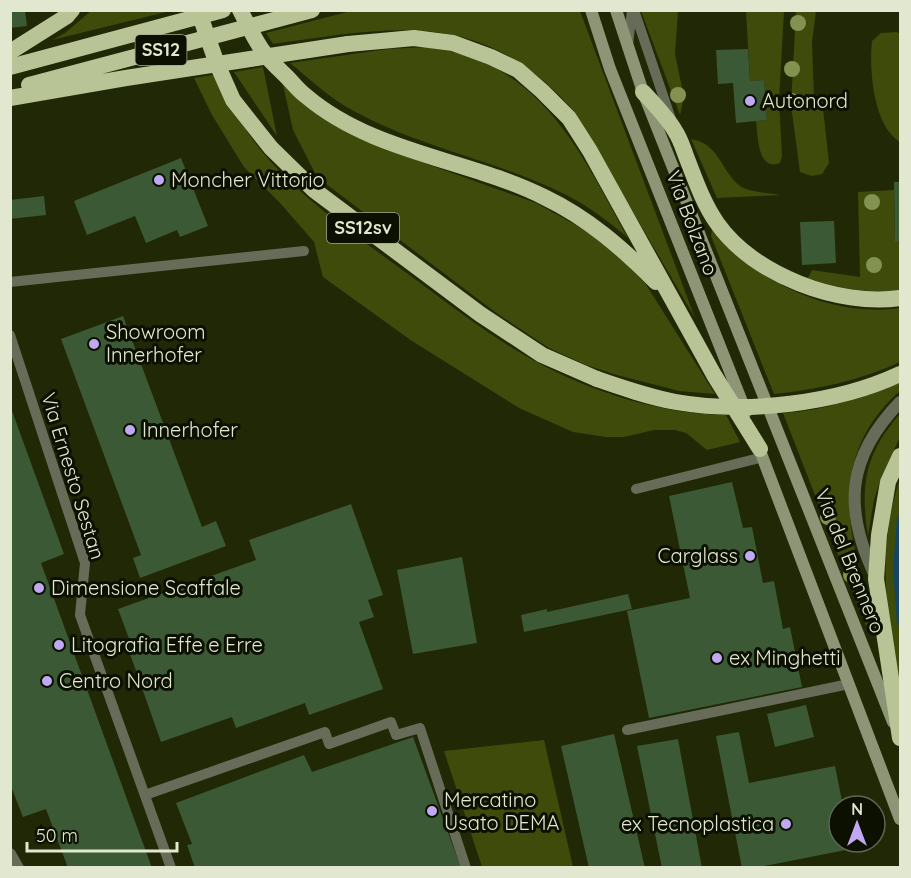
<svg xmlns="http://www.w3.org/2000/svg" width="911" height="878" viewBox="0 0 911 878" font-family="Quicksand,sans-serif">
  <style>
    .green { fill: #3f4b0b }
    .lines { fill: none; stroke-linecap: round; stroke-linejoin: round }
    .stream { stroke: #164562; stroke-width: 6 }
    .building { fill: #3b5934 }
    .service { stroke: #676c59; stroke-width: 10 }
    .minor { stroke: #676c59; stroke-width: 12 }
    .secondary { stroke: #8d9576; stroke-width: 12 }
    .trunk { stroke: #b8c496; stroke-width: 16 }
    .trunk-bridge { stroke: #b8c496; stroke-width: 16 }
    .tree { fill: #839250 }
    .poi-dot { fill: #c1a8f3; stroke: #0c1001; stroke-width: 2 }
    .labels { text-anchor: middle; stroke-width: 6; stroke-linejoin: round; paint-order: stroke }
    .shield { fill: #0c1001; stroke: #a1a791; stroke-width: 1.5 }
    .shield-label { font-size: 18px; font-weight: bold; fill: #e1e8cf }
    .poi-label { font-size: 20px; fill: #e1e8cf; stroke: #0c1001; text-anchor: start }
    .street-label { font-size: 20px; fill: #e1e8cf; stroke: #0c1001 }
  </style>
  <rect width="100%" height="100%" fill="#212805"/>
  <path class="green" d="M91 11V10L170 11 52 40 65 33Z
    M351 11H580L695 318 574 111C482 7 396 27 273 44L266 33Z
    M641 11H678L675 54 684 97 680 115Z
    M746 11H784L779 100 782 156 780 163C757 172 758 135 756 121L767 120 764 80 750 81Z
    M796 11H816L812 42 814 99H822L829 163 822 174 812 176 800 172 791 105Z
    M897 32 900 34V142C873 126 869 69 872 41L881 33Z
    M428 47C440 50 453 51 464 54 552 84 586 163 628 238 606 219 583 202 556 190 490 159 416 146 352 110 329 98 310 79 290 63L388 49Z
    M263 67 277 136 234 72Z
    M213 75C227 98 240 123 256 144 294 193 348 230 397 266 431 290 464 317 500 340 567 384 646 413 726 415L740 442 707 450 686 433 675 430H654L624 437H606L573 432 519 408 412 341 323 277 314 242 281 204 244 167 212 115 194 78Z
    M282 80 402 155 536 203 594 235 621 258 645 283 715 394 679 391 617 375 586 365 549 348 495 312 317 177 293 130Z
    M691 139C720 144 720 170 740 186 747 192 771 193 781 195L717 198Z
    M894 190 895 241H900V291C868 293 838 289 808 278L812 270 860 277 858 192Z
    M712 229C755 282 832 318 900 308V362C861 380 817 390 774 394L711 236Z
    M900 383V391C844 440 841 501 860 570 865 589 878 612 874 633L872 634 868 631 783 413C824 411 863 397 900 383Z
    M900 414V437L881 478 874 500 868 536C860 486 865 453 900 414Z
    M900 478V691C886 616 876 553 900 478Z
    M544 740 573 867H482L444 751Z"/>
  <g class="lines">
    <path class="stream" d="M900 623 896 568 900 519"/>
  </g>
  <path class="building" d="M10 10H25L27 26 10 28Z
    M748 49 750 81 764 80 767 120 736 123 733 83 718 84 716 50Z
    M181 158 208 226 180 237 177 230 146 243 135 216 87 235 74 201Z
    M894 182H900V241L895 242Z
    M44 196 46 215 10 219V200Z
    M834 221 836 263 802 265 800 222Z
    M123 316 202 527 216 521 226 546 140 578 133 558 141 555 61 339Z
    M11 408 64 554 41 563 152 868H68L46 809 23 817 10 784Z
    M732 482 743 528 752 527 763 583 774 581 783 629 790 627 802 687 649 718 627 611 690 598 669 496Z
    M351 504 383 595 368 600 374 617 359 622 383 689 309 715 305 703 236 728 232 717 161 742 130 654 134 652 118 609 256 560 249 540Z
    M462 557 477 643 413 654 397 570Z
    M628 594 632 609 524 632 521 615 547 609V612Z
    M806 705 814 737 775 747 767 714Z
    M739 732 749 783 835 766 843 806H839V842H850L851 849 754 868H742L716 736Z
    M614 734 645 868H589L561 746Z
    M413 737 461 868H195L187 845 192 844 176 803 304 755 312 772Z
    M678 739 702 868H662L637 746Z"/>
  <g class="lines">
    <path class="service" d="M634 10 671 119
      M628 45 632 10
      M10 282 304 251
      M10 335 85 563 80 615 171 868
      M636 489 763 457
      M627 730 849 684
      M145 795 325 732 329 744 391 722 396 735 420 728 466 868"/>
    <path class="minor" d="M876 578C843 509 846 458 900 402
      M10 854 18 868"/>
    <path class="secondary" d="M591 10 610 69 746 412
      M616 10 643 92 893 722
      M757 443 900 819"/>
    <path class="trunk" d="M198 10 217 64 233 100 271 148 314 190 480 314 542 355 597 379
      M240 10C248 25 255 41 265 54 271 62 280 70 287 77 293 83 299 91 306 96 373 153 468 159 544 197 588 218 622 248 656 282
      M348 44 414 38 453 43 491 57 518 70 542 91 569 118 590 151 714 375 760 449
      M10 52 67 16 72 10
      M643 92C654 104 667 117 675 131 680 138 683 148 686 156 695 179 703 203 717 223 753 275 839 307 900 298
      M900 456 888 482 879 535 876 579 900 738"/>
    <path class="trunk-bridge" d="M10 67 223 10
      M29 85 312 10
      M10 98 126 78 348 44
      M597 379C623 388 649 397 676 402 746 414 836 404 900 374"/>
  </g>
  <g class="tree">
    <circle cx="798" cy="23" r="8"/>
    <circle cx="792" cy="69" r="8"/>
    <circle cx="678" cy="95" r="8"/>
    <circle cx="792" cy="101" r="8"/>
    <circle cx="872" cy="202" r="8"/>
    <circle cx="874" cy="265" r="8"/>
    <circle cx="828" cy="517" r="8"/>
    <circle cx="851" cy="575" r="8"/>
  </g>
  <g class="poi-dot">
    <circle cx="750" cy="101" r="6"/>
    <circle cx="159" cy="180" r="6"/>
    <circle cx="94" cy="344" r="6"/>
    <circle cx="130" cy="430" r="6"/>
    <circle cx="750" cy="556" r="6"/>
    <circle cx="39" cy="588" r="6"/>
    <circle cx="59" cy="645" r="6"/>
    <circle cx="717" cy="658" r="6"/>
    <circle cx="47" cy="681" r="6"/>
    <circle cx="432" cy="811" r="6"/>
    <circle cx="786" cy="824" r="6"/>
  </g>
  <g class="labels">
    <g class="shield">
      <rect x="135.5" y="35" width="51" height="30" rx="4.5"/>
      <rect x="327" y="213" width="72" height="30" rx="4.5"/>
    </g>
    <g class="shield-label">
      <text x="161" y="56">SS12</text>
      <text x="363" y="234">SS12sv</text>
    </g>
    <g class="poi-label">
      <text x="762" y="108">Autonord</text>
      <text x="171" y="187">Moncher Vittorio</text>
      <text x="106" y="339">Showroom<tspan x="106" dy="23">Innerhofer</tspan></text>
      <text x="142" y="437">Innerhofer</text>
      <text x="738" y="563" text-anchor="end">Carglass</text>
      <text x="51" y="595">Dimensione Scaffale</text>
      <text x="71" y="652">Litografia Effe e Erre</text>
      <text x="729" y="665">ex Minghetti</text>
      <text x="59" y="688">Centro Nord</text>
      <text x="444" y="807">Mercatino<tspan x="444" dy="23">Usato DEMA</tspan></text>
      <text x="774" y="831" text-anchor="end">ex Tecnoplastica</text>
    </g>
    <g class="street-label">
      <text transform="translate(692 223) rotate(69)" y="7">Via Bolzano</text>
      <text transform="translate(73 476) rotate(73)" y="7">Via Ernesto Sestan</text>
      <text transform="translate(850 561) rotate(68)" y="7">Via del Brennero</text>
    </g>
  </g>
  <rect width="911" height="878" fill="none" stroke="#e1e8cf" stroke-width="24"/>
  <g transform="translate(857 824)"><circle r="28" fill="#0c1001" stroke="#616653" stroke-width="1.5"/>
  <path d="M0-4.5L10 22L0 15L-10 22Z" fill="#c1a8f3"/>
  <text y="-9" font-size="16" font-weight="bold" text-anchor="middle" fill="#e1e8cf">N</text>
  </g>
  <path d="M27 842v9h150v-9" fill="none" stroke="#e1e8cf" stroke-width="3"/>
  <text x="36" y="842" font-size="18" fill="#e1e8cf" stroke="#0c1001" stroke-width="4.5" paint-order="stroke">50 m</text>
</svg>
